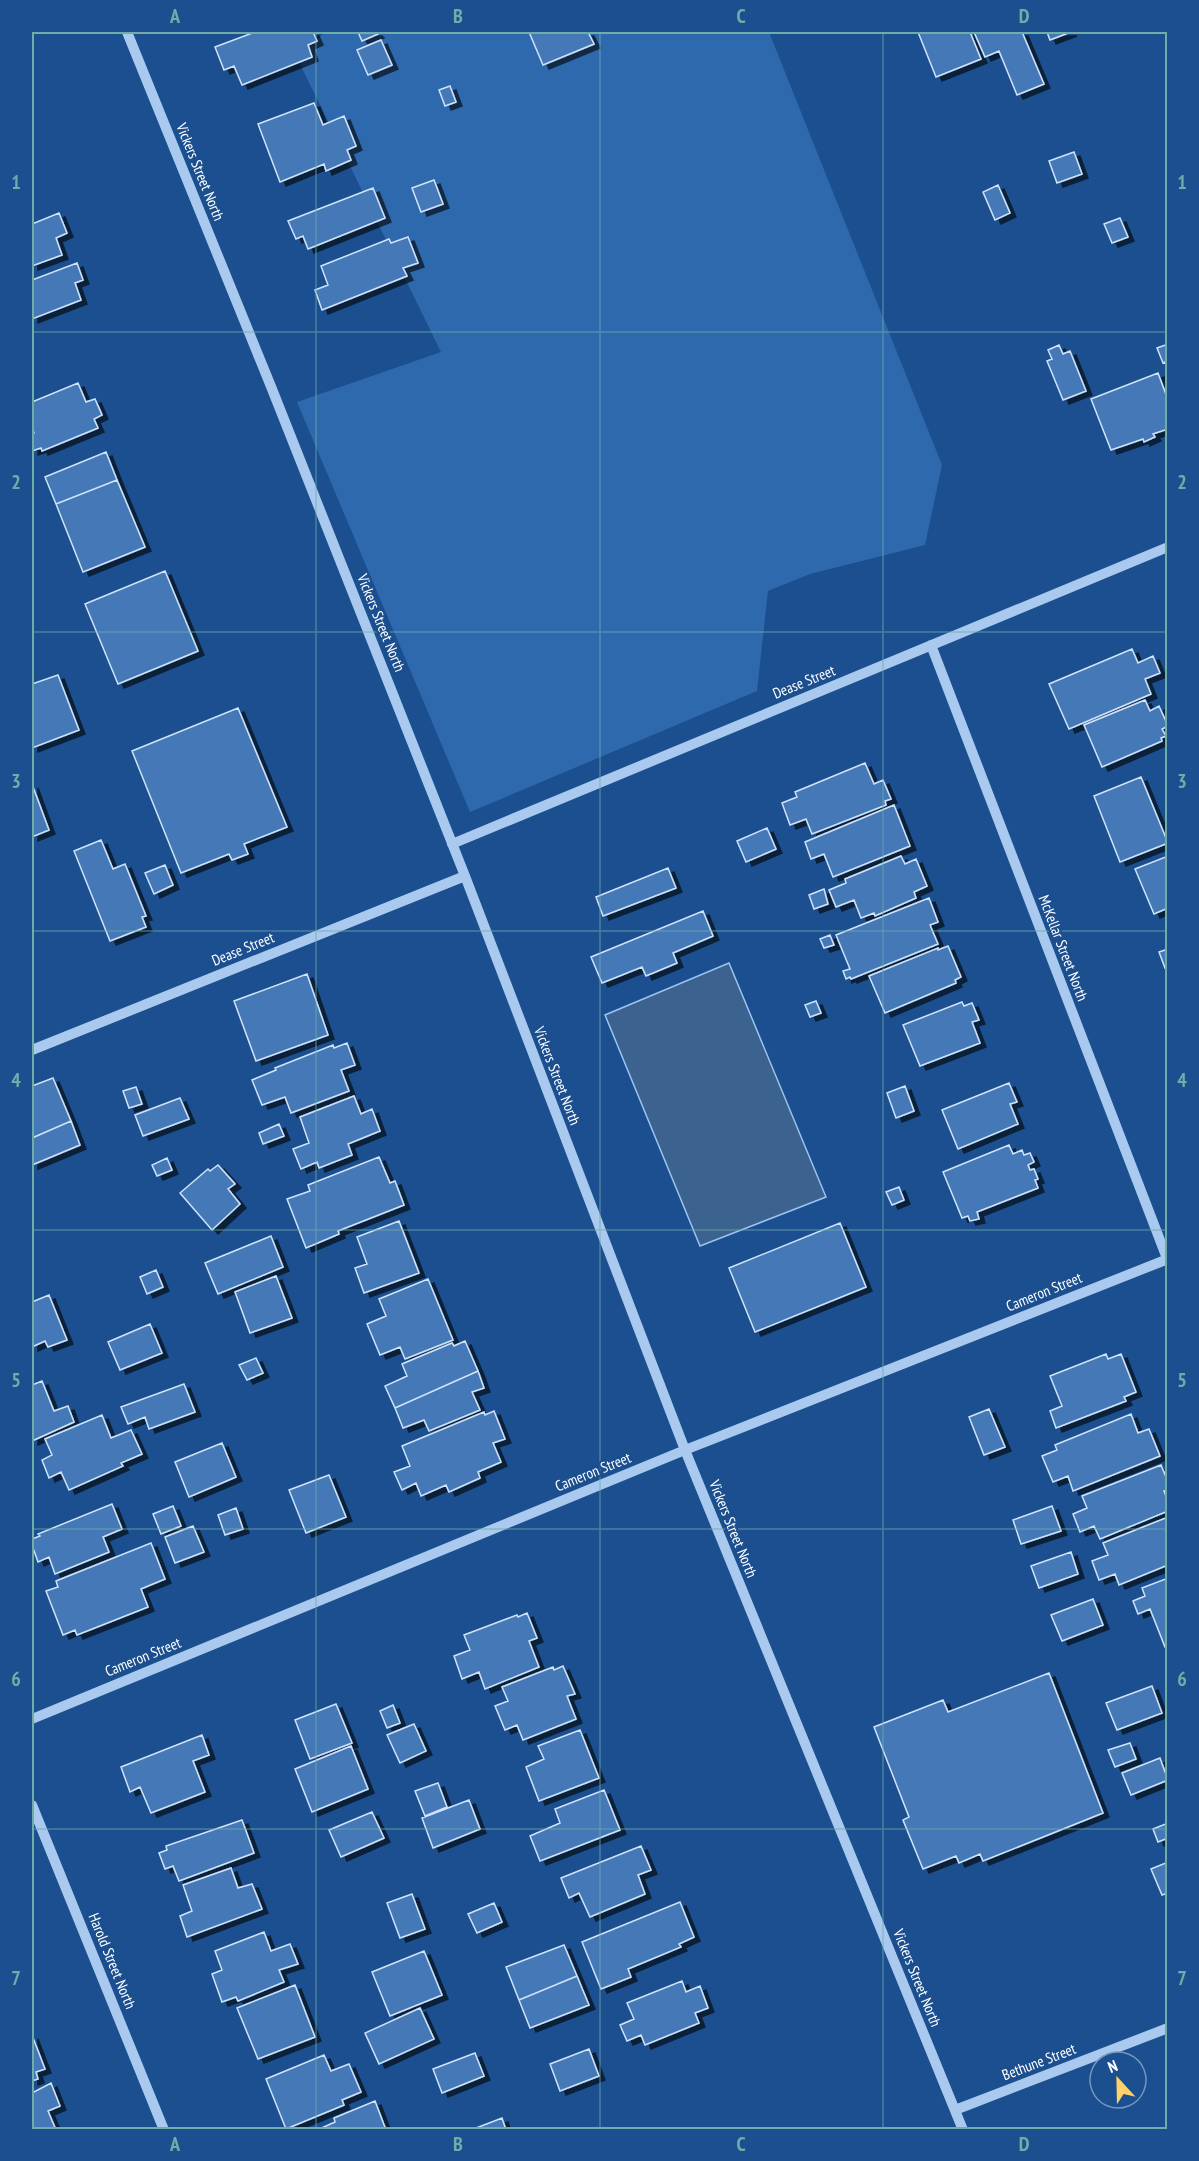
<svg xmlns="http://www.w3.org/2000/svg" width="1199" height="2161" viewBox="0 0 1199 2161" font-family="'PT Sans Narrow',sans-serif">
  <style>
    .green { fill: #2e69ad }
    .water { fill: #3c6290; stroke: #9cc4f0; stroke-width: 1.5 }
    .building { fill: #4478b7; stroke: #cfe3fa; stroke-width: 1.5; filter: url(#shadow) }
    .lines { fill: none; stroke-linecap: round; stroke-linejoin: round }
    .minor { stroke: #a9c9ee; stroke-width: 10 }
    .grid { fill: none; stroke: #6fada8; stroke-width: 1.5; stroke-opacity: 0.55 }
    .labels { text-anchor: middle; stroke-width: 4.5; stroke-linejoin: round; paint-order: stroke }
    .street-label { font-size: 15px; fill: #fff; stroke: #1b4f8f }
    .neatline { fill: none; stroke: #6fada8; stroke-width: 2 }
    .grid-label { font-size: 20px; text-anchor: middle; font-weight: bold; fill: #6fada8 }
  </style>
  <defs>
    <filter id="shadow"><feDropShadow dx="6" dy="4" stdDeviation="0" flood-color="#0009"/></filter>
  </defs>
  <rect width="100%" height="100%" fill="#1b4f8f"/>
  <path class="green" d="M325 32H769L942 465 925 545 810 574 768 591 757 691 470 812 297 402 441 352 297 58Z"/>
  <path class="water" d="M729 963 826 1197 700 1246 605 1015Z"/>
  <path class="building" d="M255 32H313L317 41 308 45 312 57 242 85 234 66 224 70 215 47Z
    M358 32H376L378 34 362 41Z
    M529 32H588L594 44 543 65Z
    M918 32H970L981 59 936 77Z
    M974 32H1022L1044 84 1017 95 999 51 985 57Z
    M1047 32H1071L1050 40Z
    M381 40 392 65 368 75 357 50Z
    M450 86 456 102 445 106 439 90Z
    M314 103 323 125 344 116 356 146 347 150 351 160 326 171 324 164 280 182 258 124Z
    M1074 152 1082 174 1057 183 1049 161Z
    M434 180 443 204 421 212 412 188Z
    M998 185 1010 213 995 220 983 192Z
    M373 188 385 218 308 249 303 236 296 239 288 221Z
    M59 213 67 233 56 238 62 255 32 266V224Z
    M1120 218 1128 237 1112 243 1104 224Z
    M408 237 418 263 403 268 407 276 322 310 315 290 328 285 321 266 389 239 391 243Z
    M77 263 83 280 75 283 81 300 32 319V280Z
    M1168 344V368L1165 362 1163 363 1157 348Z
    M1059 345 1063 354 1070 351 1086 391 1063 400 1047 361 1052 359 1048 350Z
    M1158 373 1168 400V429L1153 434 1155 437 1144 442 1143 439 1111 450 1091 399Z
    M78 383 86 402 95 399 102 415 94 419 98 428 42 451 41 448 32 451V434L34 433 32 427V402Z
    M106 452 117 480 56 504 45 477Z
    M117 480 145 547 83 572 56 504Z
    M165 571 198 651 118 684 85 604Z
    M1132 649 1138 663 1153 656 1160 673 1145 679 1151 694 1069 729 1049 684Z
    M58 675 79 730 32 748V684Z
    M1145 700 1150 711 1159 706 1168 726 1162 729 1166 736 1161 738 1162 741 1102 767 1084 725Z
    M238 708 287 827 244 844 248 854 232 860 229 854 181 873 132 751Z
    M865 763 874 784 883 780 891 799 885 801 886 805 812 834 806 819 790 825 782 803 797 797 795 792Z
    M1141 777 1168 843 1120 862 1094 796Z
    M32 784 49 830 32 837Z
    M894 805 910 846 833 877 824 854 811 859 805 842Z
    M767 828 776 849 746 862 737 841Z
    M101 840 113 869 125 864 146 916 142 917 146 927 110 941 74 851Z
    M901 856 905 864 916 859 927 886 914 892 916 898 875 916 874 913 861 918 854 900 836 907 829 890 846 883 845 879Z
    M1168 856V908L1154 914 1135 869Z
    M165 865 173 885 154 894 145 873Z
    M668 868 676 888 603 916 596 897Z
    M824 889 828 904 814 909 809 895Z
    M929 898 938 922 930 925 938 944 851 979 850 977 846 979 843 971 850 969 836 935Z
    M703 911 713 936 673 953 677 963 646 976 642 967 602 983 591 957Z
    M830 935 834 945 824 948 820 939Z
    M948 946 961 977 955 980 956 983 885 1013 869 976 938 948V950Z
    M1168 949V967L1165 968 1159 952Z
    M307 974 328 1035 256 1061 234 1001Z
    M816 1001 821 1013 810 1017 805 1005Z
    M962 1002 964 1006 972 1003 979 1020 972 1022 980 1043 920 1066 903 1025Z
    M347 1043 355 1065 341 1070 349 1091 291 1113 285 1097 262 1105 252 1080 276 1070 275 1068 333 1045 334 1048Z
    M53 1078 71 1121 32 1138V1086Z
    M1009 1083 1017 1102 1010 1104 1018 1124 958 1149 942 1110Z
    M905 1086 914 1111 896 1118 887 1093Z
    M136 1087 142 1104 129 1108 123 1091Z
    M354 1096 361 1114 372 1109 380 1131 348 1144 352 1155 319 1168 317 1162 301 1169 293 1149 309 1143 300 1117Z
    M180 1098 189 1119 143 1136 135 1115Z
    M71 1121 80 1145 32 1165V1138Z
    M279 1124 284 1136 263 1144 259 1133Z
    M1009 1145 1013 1154 1022 1150 1024 1155 1030 1153 1034 1162 1028 1165 1030 1170 1034 1169 1038 1179 1035 1180 1038 1188 977 1212 979 1219 970 1221 968 1216 962 1218 943 1172Z
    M379 1157 390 1183 395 1181 404 1205 338 1231 339 1234 306 1248 287 1199 310 1191 308 1185Z
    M167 1158 172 1170 157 1176 152 1165Z
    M218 1165 235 1184 228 1189 240 1204 212 1230 180 1193 208 1169 210 1171Z
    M899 1187 904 1200 892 1205 886 1192Z
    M399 1221 419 1273 364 1293 355 1268 367 1264 357 1237Z
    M840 1223 866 1287 755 1332 729 1268Z
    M271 1236 283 1267 218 1294 205 1263Z
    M156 1270 163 1287 147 1294 140 1277Z
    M276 1276 292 1318 250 1333 235 1292Z
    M428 1279 453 1340 405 1359 400 1347 380 1355 367 1324 386 1316 379 1299Z
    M49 1295 67 1340 48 1347 45 1341 32 1347V1302Z
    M150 1324 162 1353 120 1370 108 1342Z
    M465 1341 478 1371 395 1408 385 1386 407 1376 402 1364 452 1343 454 1346Z
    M1106 1354 1108 1359 1121 1354 1136 1392 1124 1397 1126 1401 1056 1428 1050 1411 1062 1406 1050 1376Z
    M256 1358 263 1373 247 1380 239 1365Z
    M478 1371 484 1388 472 1392 480 1410 429 1431 424 1420 403 1428 395 1408Z
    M42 1381 54 1411 68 1406 74 1422 32 1441V1385Z
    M184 1384 195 1412 149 1429 145 1417 128 1424 121 1407Z
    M989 1409 1005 1447 984 1455 969 1417Z
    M494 1411 505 1439 493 1443 501 1462 478 1472 480 1478 449 1492 446 1485 421 1496 416 1483 402 1490 394 1472 410 1466 402 1446 484 1412 485 1415Z
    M1131 1414 1138 1433 1149 1429 1160 1456 1073 1491 1068 1476 1053 1482 1042 1456 1057 1450 1055 1445Z
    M102 1415 111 1438 131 1430 142 1454 121 1463 123 1466 69 1490 61 1472 49 1478 42 1460 52 1455 45 1439Z
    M222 1443 236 1477 189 1497 175 1462Z
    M1161 1465 1168 1482V1490L1164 1491 1168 1501V1511L1100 1539 1094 1526 1080 1532 1073 1514 1087 1508 1082 1496Z
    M329 1475 346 1517 306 1533 289 1490Z
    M112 1504 122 1529 103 1537 109 1552 55 1574 49 1557 38 1562 32 1545V1539L40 1536 38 1534Z
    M173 1506 181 1526 161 1534 153 1514Z
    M1052 1506 1061 1531 1021 1544 1013 1520Z
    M236 1508 243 1529 225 1535 218 1515Z
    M1168 1517V1565L1119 1585 1115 1574 1099 1580 1092 1561 1108 1555 1103 1543Z
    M193 1526 204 1552 175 1563 165 1537Z
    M151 1543 165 1579 141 1589 148 1607 77 1635 75 1630 63 1635 46 1591 58 1587 56 1581Z
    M1071 1552 1078 1574 1039 1588 1031 1566Z
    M1168 1578V1646L1165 1647 1150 1609 1138 1614 1133 1601 1145 1596 1142 1588Z
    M1093 1599 1103 1625 1062 1641 1051 1615Z
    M527 1613 537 1638 529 1641 539 1667 485 1689 479 1672 462 1679 454 1656 470 1650 464 1635 517 1615 518 1617Z
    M563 1666 575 1694 567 1696 576 1719 523 1740 517 1725 505 1730 495 1706 508 1701 502 1687 553 1667 554 1670Z
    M1049 1673 1103 1813 983 1861 980 1854 959 1863 956 1856 923 1869 903 1820 909 1817 874 1727 943 1700 948 1712Z
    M1152 1686 1162 1713 1117 1730 1106 1703Z
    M336 1704 352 1743 310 1759 295 1720Z
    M393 1705 400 1723 387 1728 380 1711Z
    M414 1724 426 1751 400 1763 387 1735Z
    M580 1730 599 1778 539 1801 526 1767 544 1759 538 1746Z
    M202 1735 209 1755 193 1761 205 1792 151 1813 140 1787 130 1792 121 1767Z
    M1130 1743 1136 1759 1115 1767 1108 1750Z
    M351 1746 368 1789 312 1812 295 1769Z
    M1160 1758 1168 1780 1131 1795 1122 1773Z
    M438 1783 447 1807 425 1816 415 1791Z
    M604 1790 620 1830 540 1861 530 1836 560 1823 555 1809Z
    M469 1800 480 1829 433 1848 422 1818Z
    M372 1812 384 1838 341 1857 329 1830Z
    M242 1820 254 1853 179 1881 173 1866 165 1869 159 1853 167 1850 166 1846Z
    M1168 1823V1838L1158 1842 1153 1829Z
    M641 1846 651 1870 638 1875 645 1894 590 1917 579 1893 569 1898 561 1878Z
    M1168 1862V1893L1162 1895 1151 1869Z
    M231 1868 238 1888 252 1884 262 1909 187 1937 180 1916 192 1911 183 1885Z
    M412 1894 425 1929 400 1938 387 1903Z
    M680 1902 694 1937 679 1944 681 1947 628 1969 631 1977 601 1989 582 1942Z
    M494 1903 502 1922 477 1933 468 1914Z
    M264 1932 271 1951 290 1944 298 1964 279 1970 284 1982 238 2001 236 1997 222 2002 212 1974 222 1970 215 1951Z
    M564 1945 577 1976 519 2000 506 1967Z
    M424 1951 442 1995 390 2016 372 1972Z
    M577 1976 589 2005 530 2028 519 2000Z
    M682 1981 686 1992 700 1986 708 2008 695 2013 699 2023 645 2045 641 2035 627 2041 620 2025 634 2019 627 2003Z
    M295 1985 315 2037 258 2059 237 2008Z
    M420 2008 434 2039 379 2064 365 2033Z
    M32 2035 45 2069 36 2072 38 2079 32 2081Z
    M589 2049 599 2076 560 2091 550 2064Z
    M475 2053 484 2076 442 2093 433 2069Z
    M324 2055 331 2071 349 2064 361 2092 342 2100 344 2105 286 2129 266 2079Z
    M51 2083 60 2106 48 2111 56 2130H32V2093Z
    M375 2101 386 2130H317L335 2122 334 2118Z
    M502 2118 506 2130H471Z"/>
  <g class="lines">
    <path class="minor" d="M127 32 272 389 465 876 685 1450 963 2130
      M931 645 1168 1261
      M452 844 1168 547
      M32 1050 465 876
      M32 1719 685 1450 1168 1259
      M32 1805 164 2130
      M955 2110 1168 2028"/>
  </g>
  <path class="grid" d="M316 32V2130M600 32V2130M883 32V2130M32 332H1168M32 632H1168M32 931H1168M32 1230H1168M32 1529H1168M32 1829H1168"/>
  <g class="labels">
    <g class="street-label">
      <text transform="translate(200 172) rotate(68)" y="5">Vickers Street North</text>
      <text transform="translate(381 623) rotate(68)" y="5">Vickers Street North</text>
      <text transform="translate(804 682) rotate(-22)" y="5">Dease Street</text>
      <text transform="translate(1063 948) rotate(69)" y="5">McKellar Street North</text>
      <text transform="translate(243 949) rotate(-22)" y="5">Dease Street</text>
      <text transform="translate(557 1076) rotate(69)" y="5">Vickers Street North</text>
      <text transform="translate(1044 1292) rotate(-22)" y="5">Cameron Street</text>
      <text transform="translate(593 1472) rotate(-22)" y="5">Cameron Street</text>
      <text transform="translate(733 1529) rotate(68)" y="5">Vickers Street North</text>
      <text transform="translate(143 1657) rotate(-22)" y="5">Cameron Street</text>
      <text transform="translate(112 1961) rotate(68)" y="5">Harold Street North</text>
      <text transform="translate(917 1978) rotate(68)" y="5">Vickers Street North</text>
      <text transform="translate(1039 2062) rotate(-21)" y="5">Bethune Street</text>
    </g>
  </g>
  <rect width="1199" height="2161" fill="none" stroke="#1b4f8f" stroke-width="66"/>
  <g transform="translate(1118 2080) rotate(338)"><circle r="28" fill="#1b4f8f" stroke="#7695bc" stroke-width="1.5"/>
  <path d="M0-4.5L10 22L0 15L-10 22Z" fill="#ffd166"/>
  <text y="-9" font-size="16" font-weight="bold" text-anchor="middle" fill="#ffffff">N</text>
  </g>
  <rect x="33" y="33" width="1133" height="2095" class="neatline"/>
  <g class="grid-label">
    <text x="175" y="23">A</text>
    <text x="458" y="23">B</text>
    <text x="741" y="23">C</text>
    <text x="1024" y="23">D</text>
    <text x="16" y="189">1</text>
    <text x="1182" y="189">1</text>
    <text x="16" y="489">2</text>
    <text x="1182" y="489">2</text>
    <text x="16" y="788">3</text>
    <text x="1182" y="788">3</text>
    <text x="16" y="1087">4</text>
    <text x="1182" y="1087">4</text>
    <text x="16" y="1387">5</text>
    <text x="1182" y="1387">5</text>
    <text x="16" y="1686">6</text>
    <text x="1182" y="1686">6</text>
    <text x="16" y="1985">7</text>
    <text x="1182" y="1985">7</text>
    <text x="175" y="2151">A</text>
    <text x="458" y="2151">B</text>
    <text x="741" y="2151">C</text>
    <text x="1024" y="2151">D</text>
  </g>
</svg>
